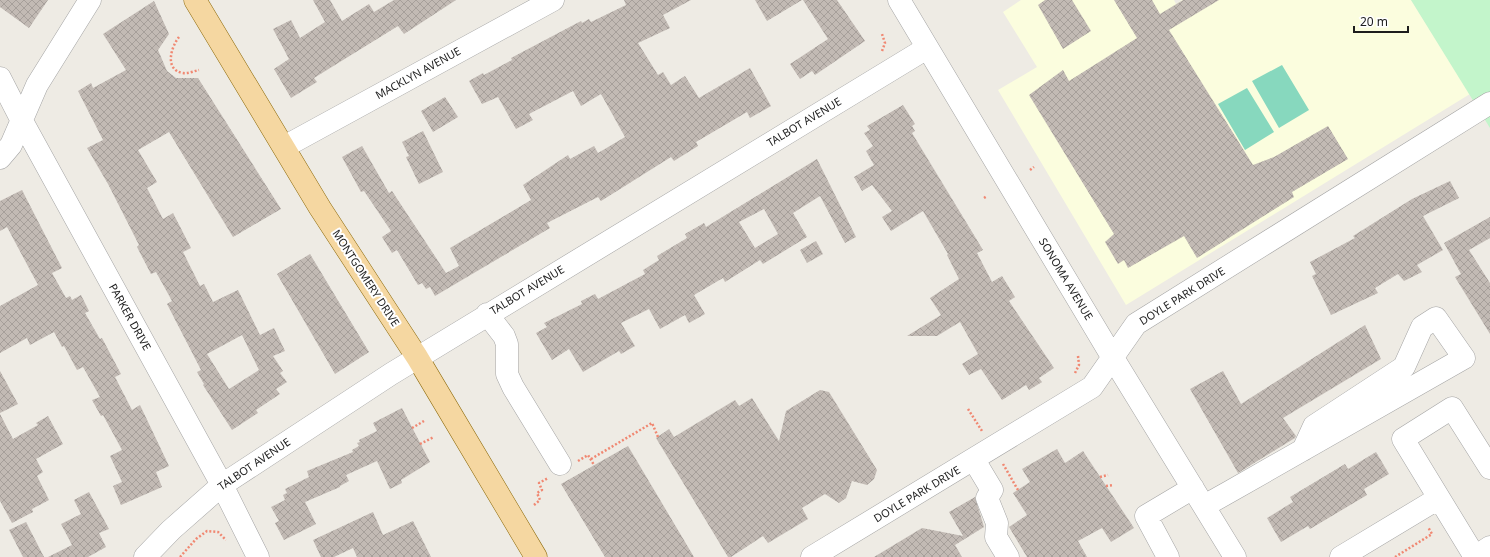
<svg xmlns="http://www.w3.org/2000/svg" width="1490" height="557" viewBox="0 0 1490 557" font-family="'Noto Sans',sans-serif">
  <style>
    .education { fill: #fbfdde }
    .park { fill: #c3f5cb }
    .pitch { fill: #87d8be }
    .building { fill: url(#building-cross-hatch); fill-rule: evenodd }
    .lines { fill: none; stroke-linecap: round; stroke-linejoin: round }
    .minor-casing { stroke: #a4a4a4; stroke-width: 23 }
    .major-casing { stroke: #8d6a0a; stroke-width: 23 }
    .path { stroke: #f08872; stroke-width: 2.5; stroke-dasharray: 2 2; stroke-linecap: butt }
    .minor { stroke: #fff; stroke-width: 22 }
    .major { stroke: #f5d7a1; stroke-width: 22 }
    .labels { text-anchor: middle; stroke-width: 4; stroke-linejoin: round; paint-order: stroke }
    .street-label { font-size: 11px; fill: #1d1d1d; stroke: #fff }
  </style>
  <defs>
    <pattern id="building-cross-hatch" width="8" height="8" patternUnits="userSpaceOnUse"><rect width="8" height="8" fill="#c2bab4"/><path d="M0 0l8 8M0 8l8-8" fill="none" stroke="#a69f9a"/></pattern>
  </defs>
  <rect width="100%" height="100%" fill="#eeebe4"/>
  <path class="education" d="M1021 0H1174L1176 4 1182 0H1411L1470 94 1126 305 998 90 1037 67 1003 12Z"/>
  <path class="park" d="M1411 0H1490V128Z"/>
  <path class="pitch" d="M1282 65 1309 110 1279 128 1252 81Z
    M1247 88 1274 132 1245 150 1218 104Z"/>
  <path class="building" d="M0 0H48L29 28 0 7Z
    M313 0H330L342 21 369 4 374 12 394 0H456L404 34 398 26 314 78 317 82 291 98 274 69 289 59 273 29 291 20 300 38 325 22Z
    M624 0H691L663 15 670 28 638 43 658 75 663 72 671 85 685 76 699 98 750 68 771 106 750 118 747 112 696 142 698 146 674 161 671 157 601 201 598 197 547 223 550 228 435 296 430 287 426 289 422 283 418 285 397 250 392 253 382 237 391 231 364 191 361 192 342 157 362 146 389 193 392 191 446 273 459 266 450 248 531 200 523 185 568 155 570 159 594 146 598 153 625 137 601 94 581 106 573 91 529 114 533 120 516 129 498 97 482 104 469 81 483 73 484 75 512 60 511 58 581 21 582 23 589 19 591 22 626 5Z
    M755 0H802L767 21Z
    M803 0H837L865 41 815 75 812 71 800 79 790 64 828 39Z
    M1045 0H1072L1091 31 1063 49 1038 5Z
    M1114 0H1152L1160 14 1183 0H1219L1169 30 1253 165 1274 157 1328 126 1348 159 1292 192 1294 197 1197 258 1184 236 1128 268 1124 260 1118 264 1105 242 1114 234 1029 95 1063 70 1069 81 1137 38Z
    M154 1 169 34 158 50 167 71 176 78H198L281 209 233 237 169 132 138 150 157 182 147 188 163 219 173 213 191 248 183 252 200 286 204 284 213 302 238 290 260 335 274 328 285 351 273 356 283 371 280 373 287 382 276 389 280 394 256 410 258 413 232 430 203 385 204 384 197 372 201 370 167 304 172 301 156 272 151 274 137 247 139 245 108 184 87 148 103 140 78 91 91 83 93 88 126 70 103 34ZM242 335 259 370 229 389 207 354Z
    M445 97 458 117 433 132 421 111Z
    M903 105 915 124 912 126 915 131 912 133 983 250 977 253 992 282 1002 276 1015 297 1009 301 1054 368 1039 378 1042 382 1029 390 1026 385 1002 400 981 369 969 375 962 364 978 354 960 322 937 336H907L941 315 930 298 959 279 947 255 948 254 923 211 891 231 882 217 892 211 872 185 862 191 854 177 874 165 866 151 873 146 864 133 870 130 867 126Z
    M423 131 443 172 419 184 406 157 409 156 402 142Z
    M817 159 856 237 845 243 820 196 793 213 807 237 763 264 760 260 725 282 723 278 694 295 705 314 689 323 685 315 660 329 649 309 621 323 635 346 621 354 619 351 583 372 569 349 552 360 536 333 547 327 544 323 582 304 581 301 595 294 598 299 645 274 643 270 659 260 657 256 687 238 685 234 704 223 706 227ZM764 209 778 234 755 248 739 222Z
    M1450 181 1459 198 1423 216 1443 250 1417 265 1422 272 1404 281 1398 274 1375 288 1378 293 1331 315 1312 276 1316 274 1310 262 1355 238 1353 236 1412 199Z
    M22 190 62 268 52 273 66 298 70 296 72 300 81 295 89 311 85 313 100 339 102 338 121 374 115 377 132 410 140 405 169 466 156 472 162 487 121 505 113 486 122 482 110 456 122 450 103 415 101 416 92 400 100 397 83 367 77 370 64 346 62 347 54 332 30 345 27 338 0 353V306L38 285 7 227 0 231V201Z
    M1490 217V238L1469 250 1490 283V334L1455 277 1461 274 1444 243Z
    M816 241 823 254 807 263 800 250Z
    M310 254 369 352 335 374 277 274Z
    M1365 325 1381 359 1283 418 1296 436 1295 438 1238 473 1190 389 1223 371 1241 404Z
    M0 371 18 404 0 413Z
    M820 390 829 392 877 470 874 479 867 485 852 481 846 498 839 503 825 494 802 508 808 519 768 543 763 536 731 557H728L656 438 669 429 674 437 735 400 739 406 752 398 779 441 786 411Z
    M402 408 430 462 401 480 402 483 390 489 377 461 346 475 349 481 340 486V487L305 502 316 524 284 540 275 523 279 521 271 507 285 500 283 495 287 493 285 489 309 477 307 471 353 452 352 450 359 446 357 443 360 442 359 440 377 431 373 423Z
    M0 414 13 439 38 425 36 423 48 416 63 444 36 459 43 472 37 476 49 500 32 509 33 512 12 523 0 501Z
    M628 446 694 557H605L561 484Z
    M1057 449 1065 463 1083 451 1134 528 1111 542 1102 528 1078 541 1087 557H1027L1009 527 1027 515 1013 493 1030 482 1022 469Z
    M1376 452 1389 474 1364 489 1367 495 1310 529 1308 526 1281 542 1267 518 1293 502 1290 497 1345 464 1348 469Z
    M89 492 109 529 99 533 106 547 88 557H48L72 545 61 524 81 514 74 500Z
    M975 497 984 527 955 545 962 557H874L922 528 963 536 949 512Z
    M373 512 383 535 413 521 431 557H357L353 548 334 557H321L313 540Z
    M26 522 44 557H23L9 530Z"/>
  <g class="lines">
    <g class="minor-casing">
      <path id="minor" d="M899 0 1113 358 1235 557
        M0 78 22 121 222 485 258 557
        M284 147 553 0
        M0 158 11 145 37 85 90 0
        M487 314 504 336 507 344V374L513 387 560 464
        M974 460 992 490 987 498 997 523 996 537 1008 557
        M1490 468 1452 408 1403 439 1475 557 1490 547
        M1204 506 1229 492 1464 358 1436 318 1422 327 1404 367 1314 426 1303 450
        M145 557 171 530 222 485 391 374 927 48
        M812 557 1092 387 1136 324 1490 103
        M1168 557 1146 516 1193 488
        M1341 557 1439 498"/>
    </g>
    <g class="major-casing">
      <path id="major" d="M195 0 320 208 417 357 536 557"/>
    </g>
    <path class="path" d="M179 37C171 47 164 70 183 73 188 74 194 71 199 70
      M882 51 885 43 882 34
      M1030 170 1034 167
      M984 198 987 196
      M1075 373 1079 365 1078 356
      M968 409 982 431
      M412 428 424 421
      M420 444 434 437
      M591 459 652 423 658 437
      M578 461 588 455 594 465
      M1003 464 1018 490
      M1100 477 1108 475
      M1106 486 1113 485
      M534 505 540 500 537 493 542 490 539 483 548 478
      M180 557 196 539 207 531 218 532 226 540
      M1395 557 1432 534 1428 527"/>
    <use href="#minor" class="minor"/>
    <use href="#major" class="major"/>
  </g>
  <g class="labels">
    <g class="street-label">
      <text transform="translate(418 73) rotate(-29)" y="4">MACKLYN AVENUE</text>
      <text transform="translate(804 122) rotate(-31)" y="4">TALBOT AVENUE</text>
      <text transform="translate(366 278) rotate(57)" y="4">MONTGOMERY DRIVE</text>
      <text transform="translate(1066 279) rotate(59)" y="4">SONOMA AVENUE</text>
      <text transform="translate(527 290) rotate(-31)" y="4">TALBOT AVENUE</text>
      <text transform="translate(1182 296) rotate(-32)" y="4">DOYLE PARK DRIVE</text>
      <text transform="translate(130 317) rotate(61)" y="4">PARKER DRIVE</text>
      <text transform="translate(254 464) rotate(-34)" y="4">TALBOT AVENUE</text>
      <text transform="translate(917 494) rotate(-31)" y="4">DOYLE PARK DRIVE</text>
    </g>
  </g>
  <path d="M1354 26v6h54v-6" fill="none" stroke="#1d1d1d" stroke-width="2"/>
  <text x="1360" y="26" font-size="12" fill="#1d1d1d" stroke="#ffffff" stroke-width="3" paint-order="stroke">20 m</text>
</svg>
